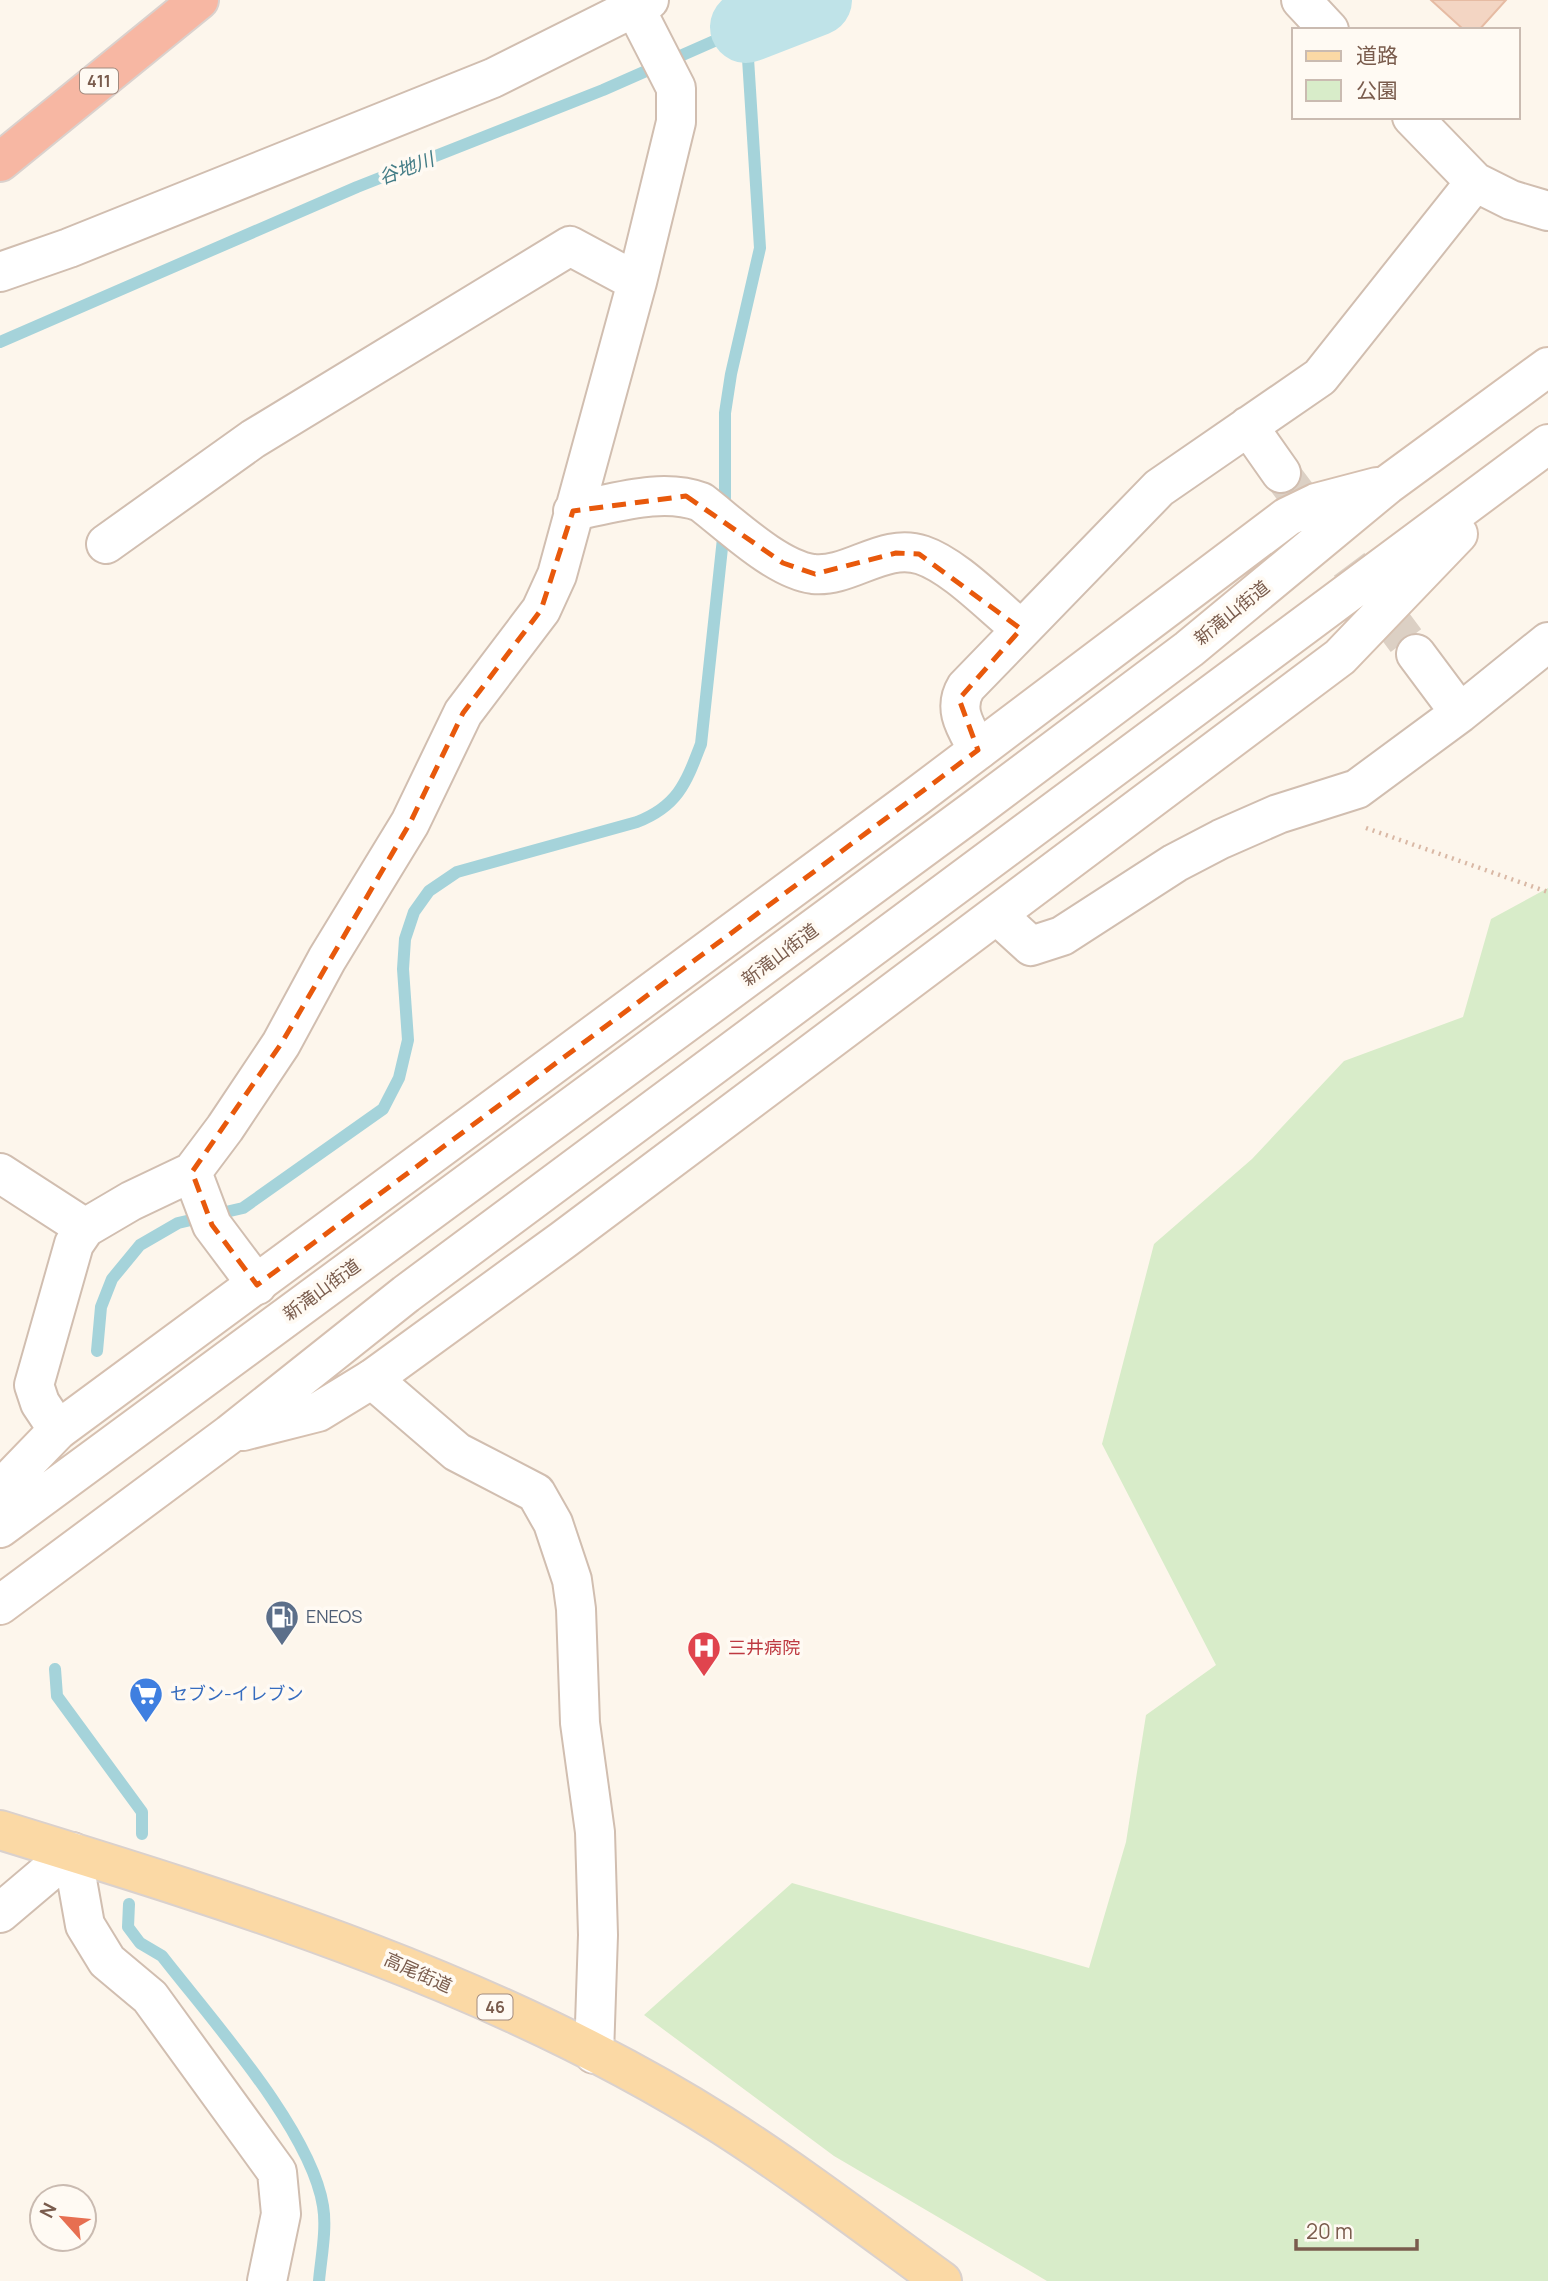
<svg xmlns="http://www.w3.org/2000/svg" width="1548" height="2281" viewBox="0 0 1548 2281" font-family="Manrope,'Noto Sans JP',sans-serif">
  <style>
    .green { fill: #d8ecc9 }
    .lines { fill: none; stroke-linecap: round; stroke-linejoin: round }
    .stream { stroke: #a5d3da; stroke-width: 12 }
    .river { stroke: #bfe3e8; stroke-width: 72 }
    .building { fill: #f3d5c3; stroke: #e6bba3; stroke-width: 2 }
    .street-tunnel { stroke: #dcd0c4; stroke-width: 38; stroke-dasharray: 38 19; stroke-linecap: butt }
    .street-casing { stroke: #d1beb0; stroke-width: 42 }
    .secondary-casing { stroke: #d6c0b0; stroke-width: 42 }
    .primary-casing { stroke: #dad1cd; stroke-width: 42 }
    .highway-casing { stroke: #dad1cd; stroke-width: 42 }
    .path { stroke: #d9b8a5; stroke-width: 4.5; stroke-dasharray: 2 5; stroke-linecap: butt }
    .street { stroke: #fff; stroke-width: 38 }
    .secondary { stroke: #fff; stroke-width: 38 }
    .primary { stroke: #fbd9a5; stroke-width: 38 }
    .highway { stroke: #f7b7a3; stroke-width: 38 }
    .marked { fill: none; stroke: #e8590c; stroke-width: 5; stroke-dasharray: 14 9; stroke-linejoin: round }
    .labels { text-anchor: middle; stroke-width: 7; stroke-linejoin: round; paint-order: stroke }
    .shield { fill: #fffaf3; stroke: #a28b7f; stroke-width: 2 }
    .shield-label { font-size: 16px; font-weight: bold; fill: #7a5c4d }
    .street-label { font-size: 18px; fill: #7a5c4d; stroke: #fffaf3 }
    .service-label { font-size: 18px; fill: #4e5e75; stroke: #fffaf3; text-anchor: start }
    .health-label { font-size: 18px; fill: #be3a42; stroke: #fffaf3; text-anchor: start }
    .shop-label { font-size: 18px; fill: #366cbe; stroke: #fffaf3; text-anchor: start }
    .water-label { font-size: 19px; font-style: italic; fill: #437c86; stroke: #fffaf3 }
  </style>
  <rect width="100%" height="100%" fill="#fdf6ec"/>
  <path class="green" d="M1548 888V2281H1047L834 2156 644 2015 792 1883 1089 1968 1126 1842 1146 1715 1216 1665 1102 1444 1154 1244 1252 1159 1344 1061 1463 1017 1491 919Z"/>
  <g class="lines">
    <path class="stream" d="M0 342 357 187 603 90 746 27 760 248 731 374 725 413V511
      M97 1351 101 1307 112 1279 140 1245 178 1223 243 1208 383 1109 399 1078 408 1040 403 969 405 939 414 912 429 891 457 872 637 822C678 806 686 783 701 744L724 529
      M55 1669 57 1696 142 1812V1834
      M129 1904 128 1927 140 1943 162 1956C210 2018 311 2130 323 2206 327 2229 321 2258 319 2281"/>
    <path class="river" d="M746 27 816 0"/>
  </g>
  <path class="building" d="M1431 0H1506L1479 30H1464Z"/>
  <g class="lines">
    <path class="street-tunnel" d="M1281 473 1416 654"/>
    <g class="street-casing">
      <path id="street" d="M1301 0 1329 30
        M1412 117 1475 182 1511 200 1548 211
        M0 272 69 248 493 78 649 0
        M1248 426 1281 473
        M573 511C613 504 661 487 701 502 730 524 776 569 813 574 850 578 884 542 922 555 955 566 993 607 1021 629
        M106 544 253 439 570 246 637 282
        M1416 654 1460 713
        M978 750C967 729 952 710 966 687L1159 488 1320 377 1475 182
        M997 915 1031 946 1062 936 1175 863 1221 839 1278 814 1357 789 1460 713 1548 642
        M192 1172 212 1225 257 1285
        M0 1173 85 1228
        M372 1379 457 1452 536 1493 553 1523 572 1580 576 1609 580 1723 595 1832 598 1935 594 2054
        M58 1430 40 1403 34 1385 74 1244 85 1228 131 1201 192 1172 225 1128 281 1044 327 959 410 823 463 713 541 610 557 575 637 282 676 122V88L634 6
        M72 1852 85 1925 107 1961 150 1997 277 2172 281 2214 267 2281
        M0 1913 72 1852"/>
    </g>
    <g class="secondary-casing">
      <path id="secondary" d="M243 1431 318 1412 372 1379 563 1240 1340 657 1458 534
        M0 1490 58 1430 916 797 1287 517 1316 503 1377 487
        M0 1528 973 811 1189 649 1387 485 1548 367
        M0 1605 230 1434 406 1294 1548 444"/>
    </g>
    <g class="primary-casing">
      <path id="primary" d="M0 1830C248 1906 501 1985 722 2125 797 2173 869 2228 942 2281"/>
    </g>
    <g class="highway-casing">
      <path id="highway" d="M0 162 199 0"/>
    </g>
    <path class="path" d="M1366 828 1548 892"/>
    <use href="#street" class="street"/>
    <use href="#secondary" class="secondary"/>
    <use href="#primary" class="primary"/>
    <use href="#highway" class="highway"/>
  </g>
  <path class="marked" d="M686 496 783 563 815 574 896 553 919 554 1021 629 959 699 978 750 257 1285 212 1225 192 1172 281 1044 410 823 463 713 541 610 573 511Z"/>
  <defs>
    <g id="fuel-pin" transform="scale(1.75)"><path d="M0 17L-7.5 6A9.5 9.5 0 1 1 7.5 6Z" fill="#5c6f8a" stroke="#fffaf3"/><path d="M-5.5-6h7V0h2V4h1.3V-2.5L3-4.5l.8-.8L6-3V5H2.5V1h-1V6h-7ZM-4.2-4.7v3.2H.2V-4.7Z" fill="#fff"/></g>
    <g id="hospital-pin" transform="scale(1.75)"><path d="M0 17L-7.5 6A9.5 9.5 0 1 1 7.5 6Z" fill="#e0444e" stroke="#fffaf3"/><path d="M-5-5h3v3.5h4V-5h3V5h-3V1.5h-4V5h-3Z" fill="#fff"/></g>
    <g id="supermarket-pin" transform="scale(1.75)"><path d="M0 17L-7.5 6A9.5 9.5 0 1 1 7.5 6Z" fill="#3f7fe0" stroke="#fffaf3"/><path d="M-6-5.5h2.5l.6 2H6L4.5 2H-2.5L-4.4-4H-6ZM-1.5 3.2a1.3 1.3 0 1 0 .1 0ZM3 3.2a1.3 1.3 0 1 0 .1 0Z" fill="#fff"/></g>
  </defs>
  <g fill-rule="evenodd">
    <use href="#fuel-pin" x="282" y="1617"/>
    <use href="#hospital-pin" x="704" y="1648"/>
    <use href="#supermarket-pin" x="146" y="1694"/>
  </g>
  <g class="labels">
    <g class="shield">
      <rect x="80" y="68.5" width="38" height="25" rx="5"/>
      <rect x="477.5" y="1994.5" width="35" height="25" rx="5"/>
    </g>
    <g class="shield-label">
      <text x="99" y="87">411</text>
      <text x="495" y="2013">46</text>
    </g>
    <g class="street-label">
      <text transform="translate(1232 613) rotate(-39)" y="6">新滝山街道</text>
      <text transform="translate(780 955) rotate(-37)" y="6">新滝山街道</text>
      <text transform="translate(322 1290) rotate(-36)" y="6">新滝山街道</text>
      <text transform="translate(418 1973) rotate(24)" y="6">高尾街道</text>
    </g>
    <g class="service-label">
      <text x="306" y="1623">ENEOS</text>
    </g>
    <g class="health-label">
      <text x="728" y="1654">三井病院</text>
    </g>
    <g class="shop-label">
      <text x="170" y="1700">セブン-イレブン</text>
    </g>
    <g class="water-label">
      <text transform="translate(406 168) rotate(-21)" y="7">谷地川</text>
    </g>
  </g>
  <rect x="1292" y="28" width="228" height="91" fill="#fffaf3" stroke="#cabbb1" stroke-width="2"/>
  <rect x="1306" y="51" width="35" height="10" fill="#fbd9a5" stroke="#cabbb1" stroke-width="2"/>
  <text x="1356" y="63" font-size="21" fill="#7a5c4d">道路</text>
  <rect x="1306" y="80" width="35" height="21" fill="#d8ecc9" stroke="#cabbb1" stroke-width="2"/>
  <text x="1356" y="98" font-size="21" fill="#7a5c4d">公園</text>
  <g transform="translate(63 2218) rotate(297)"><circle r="33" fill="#fffaf3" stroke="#cabbb1" stroke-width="2"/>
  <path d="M0-5L12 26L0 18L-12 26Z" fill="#e76f51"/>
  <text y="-10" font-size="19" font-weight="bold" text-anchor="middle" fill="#7a5c4d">N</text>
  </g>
  <path d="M1296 2239v10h121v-10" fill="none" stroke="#7a5c4d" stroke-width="3.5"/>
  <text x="1306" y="2239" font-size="21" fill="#7a5c4d" stroke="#fffaf3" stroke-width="5" paint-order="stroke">20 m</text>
</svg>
